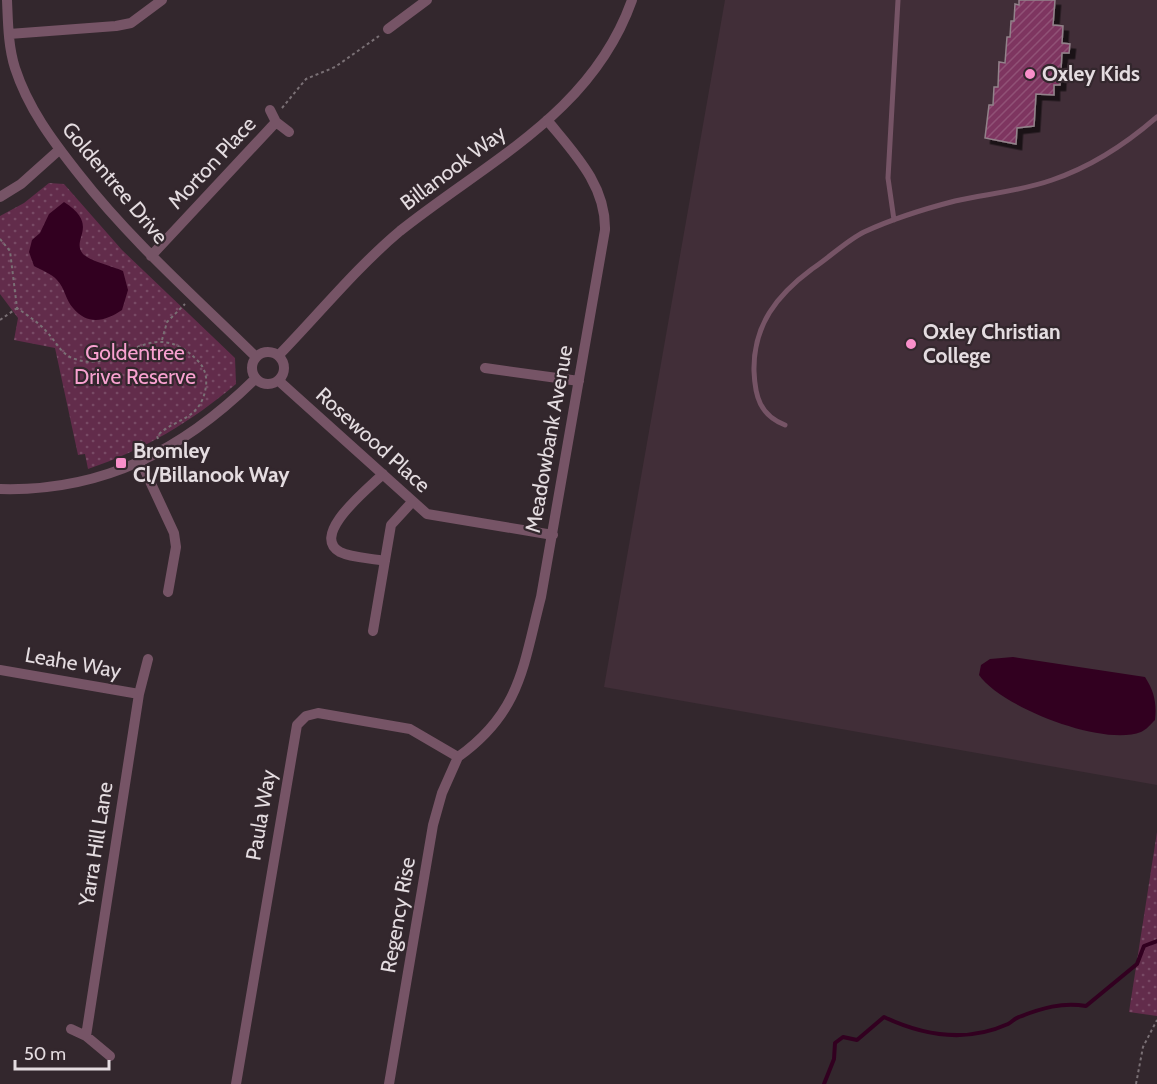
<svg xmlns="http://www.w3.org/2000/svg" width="1157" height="1084" viewBox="0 0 1157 1084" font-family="Cabin,sans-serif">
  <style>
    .built { fill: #412e38 }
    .green { fill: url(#green-dots) }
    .water { fill: #320020 }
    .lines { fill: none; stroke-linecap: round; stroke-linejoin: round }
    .stream { stroke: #320020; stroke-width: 4 }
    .building { fill: url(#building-hatch); stroke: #92828a; stroke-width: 1.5; filter: url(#shadow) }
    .path { stroke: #7a7075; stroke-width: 2; stroke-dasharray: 3 3; stroke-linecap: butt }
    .service { stroke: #765466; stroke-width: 5 }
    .minor { stroke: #765466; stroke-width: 10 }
    .poi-dot { fill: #f98fca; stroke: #33272d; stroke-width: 2 }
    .labels { text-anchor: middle; stroke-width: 4.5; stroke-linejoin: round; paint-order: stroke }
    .poi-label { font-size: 21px; font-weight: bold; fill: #e4dce0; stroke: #33272d; text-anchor: start }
    .street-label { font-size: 21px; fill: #e4dce0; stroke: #33272d }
    .park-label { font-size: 21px; fill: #f8a1d0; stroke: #33272d }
  </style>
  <defs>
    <pattern id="green-dots" width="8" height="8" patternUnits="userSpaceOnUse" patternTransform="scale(1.5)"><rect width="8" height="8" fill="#622c4b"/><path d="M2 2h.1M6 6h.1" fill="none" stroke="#784a65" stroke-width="1.8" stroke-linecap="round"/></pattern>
    <pattern id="building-hatch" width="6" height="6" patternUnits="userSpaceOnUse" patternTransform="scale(1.5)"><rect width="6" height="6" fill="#7e3460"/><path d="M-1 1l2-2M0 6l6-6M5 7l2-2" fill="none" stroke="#905176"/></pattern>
    <filter id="shadow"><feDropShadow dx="5.5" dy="5.5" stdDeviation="0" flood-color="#0009"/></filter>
  </defs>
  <rect width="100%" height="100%" fill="#33272d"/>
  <path class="built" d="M725 0H1157V785L604 687Z"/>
  <path class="green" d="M49 183 64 184 122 250 235 358 236 384C191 422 144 450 88 469L85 454 78 455 55 348 14 340 18 318 0 294V216L24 203Z
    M1157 832V1016L1129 1012Z"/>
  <path class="water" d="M64 202C101 226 70 239 83 254 90 261 112 266 123 271L128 290 122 310C106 321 88 326 73 308 66 301 65 288 57 280 52 274 41 270 34 266L29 252 32 240 40 233 49 214Z
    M1013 657 1145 677C1154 691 1157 703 1155 720 1151 724 1146 730 1141 732 1103 747 1001 707 979 675L981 665 990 659Z"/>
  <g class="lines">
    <path class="stream" d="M824 1084 834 1059 835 1043 843 1037 857 1040 884 1017C924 1036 966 1043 1008 1024 1012 1022 1015 1018 1019 1017 1042 1008 1062 1002 1086 1006L1137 964 1144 946 1157 941"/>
  </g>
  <path class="building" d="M1019 0H1055L1053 25 1063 26 1062 43 1070 44 1069 53H1062L1060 85H1054V95L1036 94 1034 126 1017 128 1016 144 985 138 989 105H993L994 87H998L999 62 1005 63 1007 37H1010L1011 21H1014L1015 4 1019 5Z"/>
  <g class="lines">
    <path class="path" d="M282 108 306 79 335 67 379 36
      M0 239 10 251 17 308C27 315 38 322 46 331 56 341 61 355 75 359 120 375 151 312 198 361 205 368 207 377 206 386 201 421 176 417 157 436L158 439
      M0 320 17 308
      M162 340 167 322 185 304
      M1136 1084 1143 1047 1157 1020"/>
    <path class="service" d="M894 220 888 178 898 0
      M785 425C760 415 755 397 754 371 753 325 777 295 812 269 829 258 846 241 864 232 892 219 924 209 955 201 987 194 1021 191 1052 180 1091 167 1126 144 1157 117"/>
    <path class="minor" d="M7 0C8 22 8 46 15 68 28 108 52 140 78 173 131 241 195 297 256 357
      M388 29 427 0
      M9 34 116 26 131 23 162 0
      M270 110 276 122 289 132
      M0 197 21 184 59 150
      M151 256 276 122
      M252 368a16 16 0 1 1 32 0a16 16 0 1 1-32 0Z
      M279 355C318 315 357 267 400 231 489 160 592 113 632 0
      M485 368 579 381
      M279 381 427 514 553 535
      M141 462 174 533 176 547 168 592
      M383 474C369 488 309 535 340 552 352 558 371 558 385 561
      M0 489C103 492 183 450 255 379
      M373 631 391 525 412 502
      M0 670 139 694
      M458 757C521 712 523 666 541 597L605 230C606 185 574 153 547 120
      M71 1029 86 1036 110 1056
      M86 1036 139 694 148 659
      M236 1084 297 725 306 716 318 713 410 729 458 757
      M389 1084 433 825 442 793 458 757"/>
  </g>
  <g class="poi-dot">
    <circle cx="1030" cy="74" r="6"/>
    <circle cx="911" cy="344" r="6"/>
    <rect x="115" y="457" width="12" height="12" rx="3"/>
  </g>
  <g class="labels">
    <g class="poi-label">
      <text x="1042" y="81">Oxley Kids</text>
      <text x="923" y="339">Oxley Christian<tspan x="923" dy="24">College</tspan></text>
      <text x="133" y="458">Bromley<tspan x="133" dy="24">Cl/Billanook Way</tspan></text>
    </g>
    <g class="street-label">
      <text transform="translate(212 163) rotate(-47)" y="7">Morton Place</text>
      <text transform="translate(453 168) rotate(-37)" y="7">Billanook Way</text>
      <text transform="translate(115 183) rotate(50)" y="7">Goldentree Drive</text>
      <text transform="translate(549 439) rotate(-80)" y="7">Meadowbank Avenue</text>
      <text transform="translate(373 440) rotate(42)" y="7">Rosewood Place</text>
      <text transform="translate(73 663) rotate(10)" y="7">Leahe Way</text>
      <text transform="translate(261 815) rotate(-80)" y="7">Paula Way</text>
      <text transform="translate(96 844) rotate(-81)" y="7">Yarra Hill Lane</text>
      <text transform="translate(398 915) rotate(-80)" y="7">Regency Rise</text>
    </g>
    <g class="park-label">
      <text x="135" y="360">Goldentree<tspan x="135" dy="24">Drive Reserve</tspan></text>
    </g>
  </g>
  <path d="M15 1060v9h94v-9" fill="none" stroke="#e4dce0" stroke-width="3"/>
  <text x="24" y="1060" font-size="18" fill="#e4dce0" stroke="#33272d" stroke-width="4.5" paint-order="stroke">50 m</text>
</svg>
